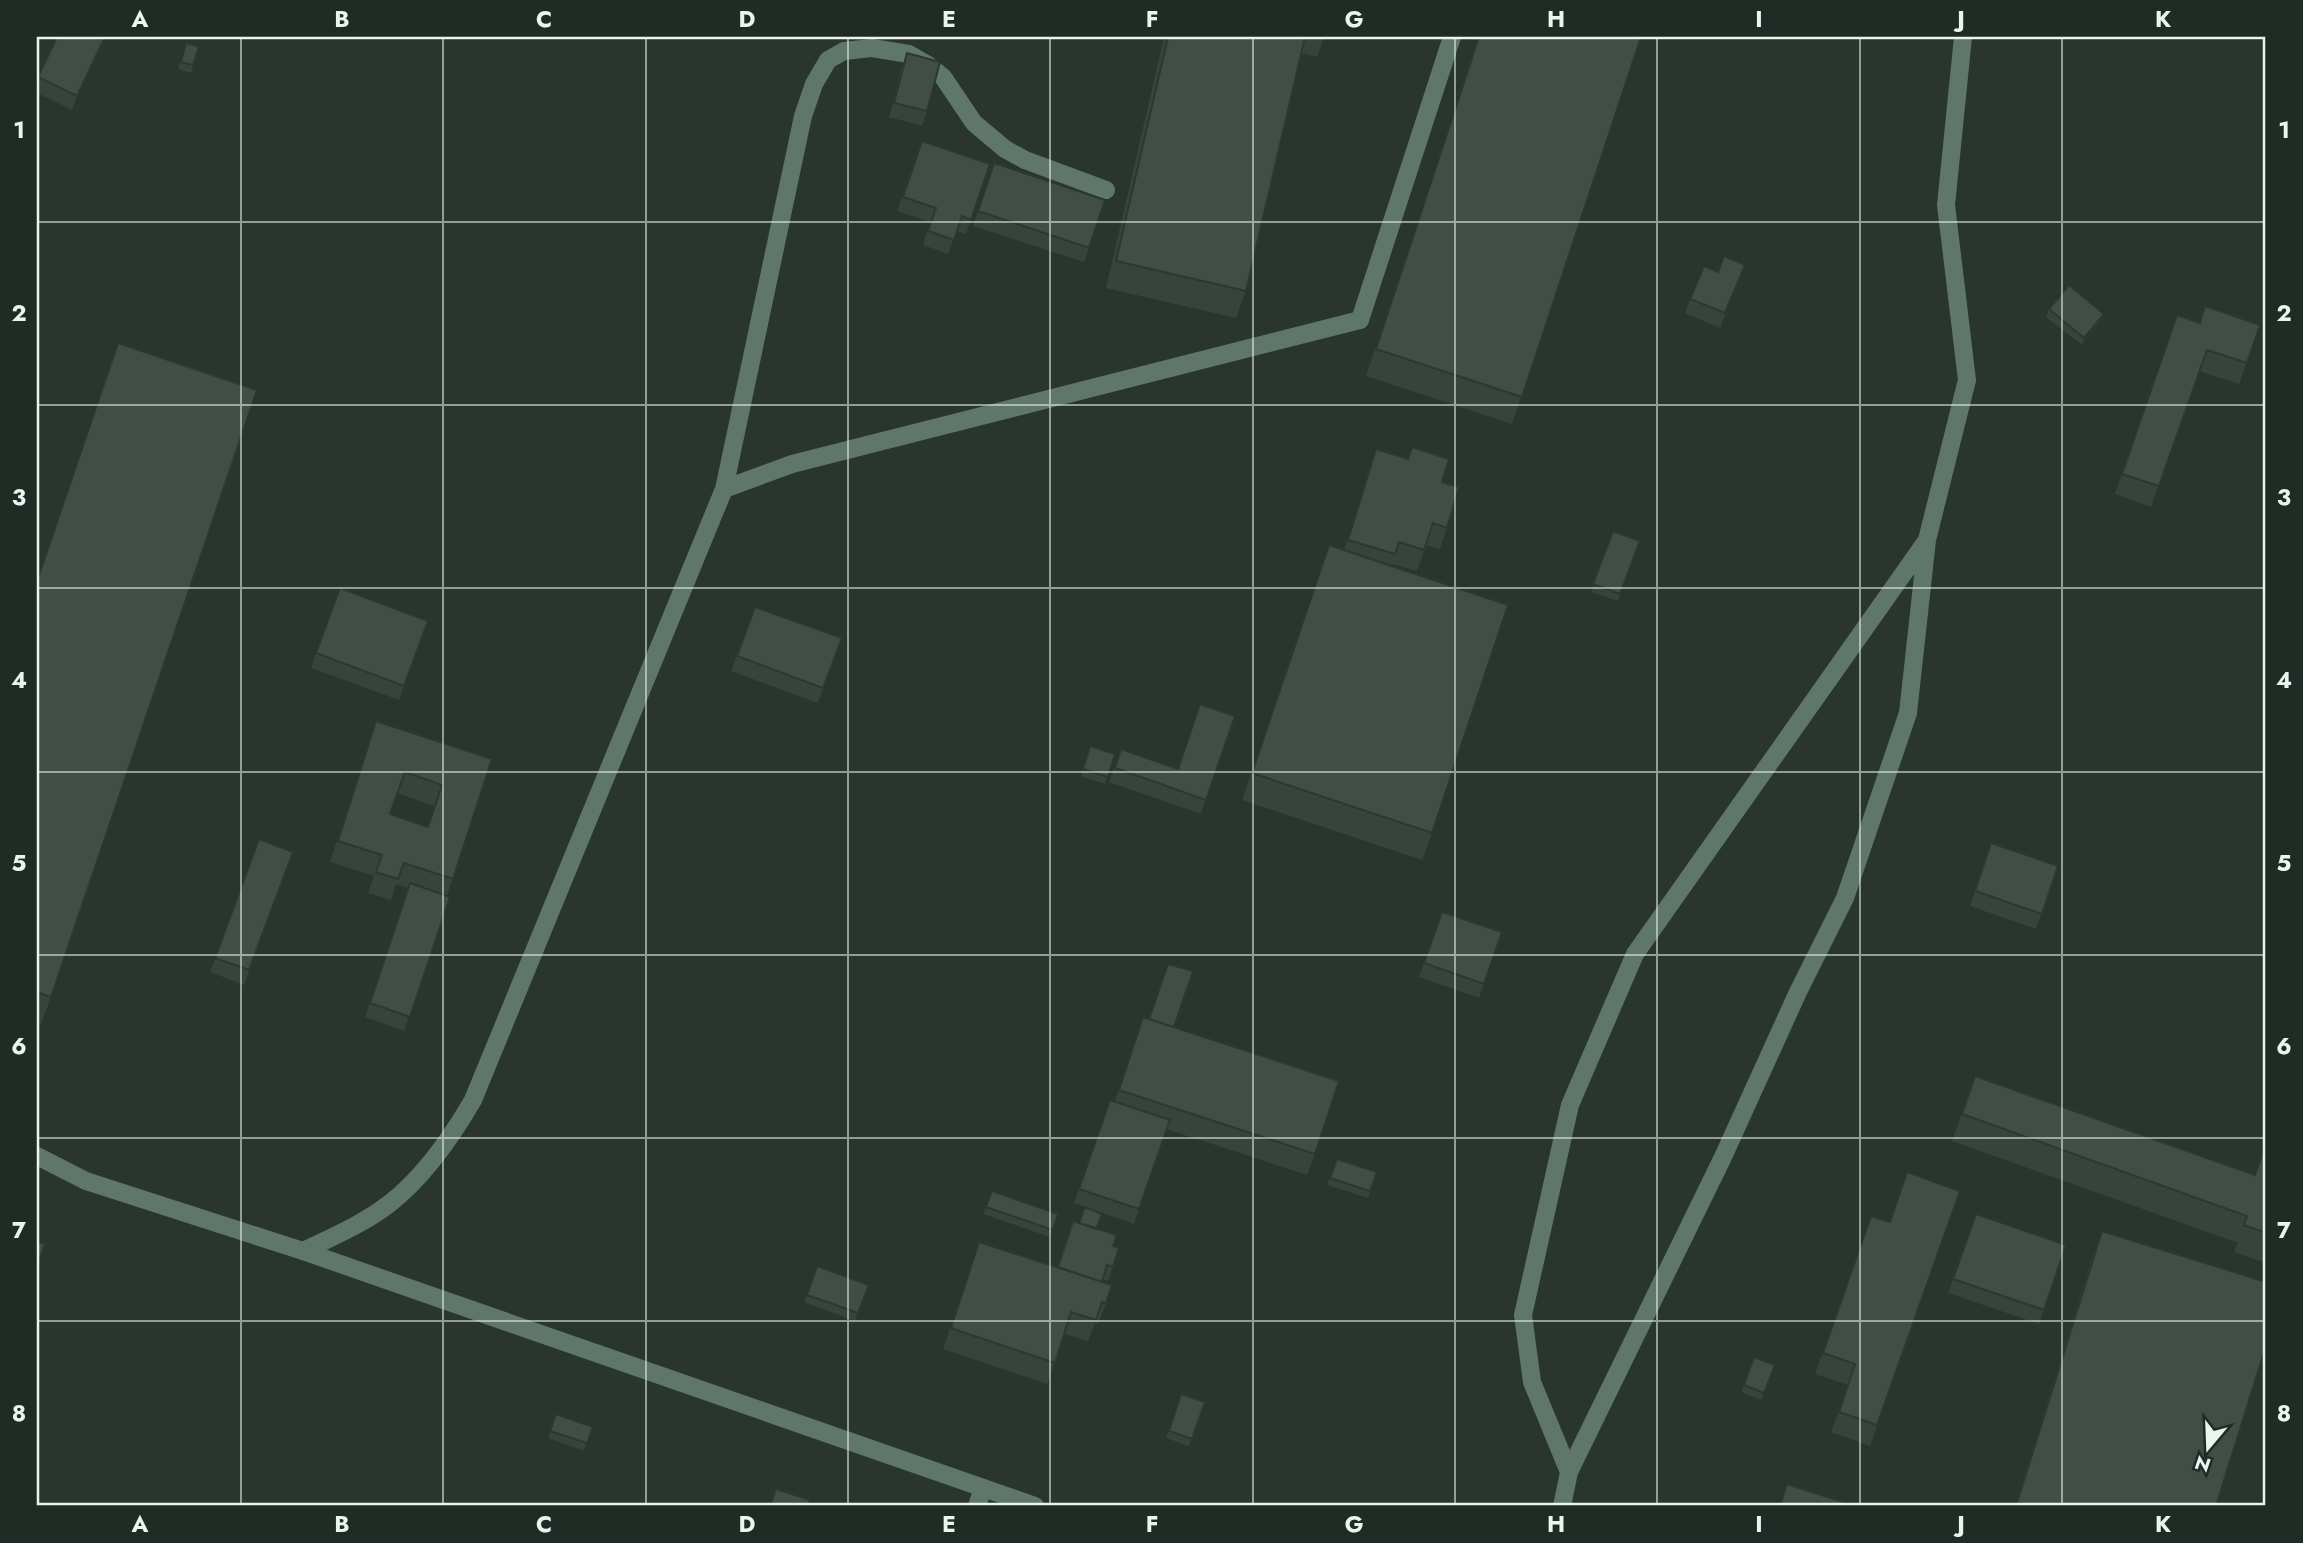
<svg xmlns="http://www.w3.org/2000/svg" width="2303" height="1543" viewBox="0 0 2303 1543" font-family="Jost,sans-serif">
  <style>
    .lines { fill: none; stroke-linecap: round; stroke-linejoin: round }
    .service { stroke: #5f776a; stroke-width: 18 }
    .minor { stroke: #5f776a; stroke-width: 18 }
    .tertiary { stroke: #5f776a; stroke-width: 18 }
    .wall { fill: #38433d; fill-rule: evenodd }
    .shaded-wall { fill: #2e3732 }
    .building { fill: #414e47; stroke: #2e3732; stroke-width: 2; fill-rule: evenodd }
    .grid { fill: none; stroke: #ecf4f0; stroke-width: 2; stroke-opacity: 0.55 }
    .neatline { fill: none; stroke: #ecf4f0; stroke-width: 2.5 }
    .grid-label { font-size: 23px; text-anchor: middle; font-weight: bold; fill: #ecf4f0 }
  </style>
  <rect width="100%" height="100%" fill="#29352e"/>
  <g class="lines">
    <path class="service" d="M724 489 792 464 1360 320
      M303 1251C332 1237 363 1224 389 1204 424 1177 451 1138 473 1100L724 489 803 116 814 84 828 60 844 51 872 48 909 54 928 65 943 77 974 123 1005 149 1025 160 1106 190"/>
    <path class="minor" d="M1360 320 1452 37
      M1569 1472 1532 1382 1523 1315 1570 1105 1635 954 1925 543
      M977 1506 983 1488
      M1562 1506 1569 1472 1723 1157 1798 992 1845 898 1908 713 1927 540 1967 380 1946 205 1963 37"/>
    <path class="tertiary" d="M37 1156 86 1181 303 1251 1035 1506"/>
  </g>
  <path class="wall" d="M57 37H106L72 110 37 93V80Z
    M1164 37H1324L1317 57 1301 53 1246 291 1236 318 1106 288Z
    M1479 37H1641L1512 424 1366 376Z
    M186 43 199 47 191 73 178 69Z
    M907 53 927 111 922 126 889 117 902 67Z
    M922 141 971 220 966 234 957 231 948 254 923 245 930 222 897 211Z
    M989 178 1089 248 1084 262 973 226Z
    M1745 265 1720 328 1685 313 1690 299 1718 272Z
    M2049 309 2104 314 2101 321 2082 345 2046 317Z
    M2177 315 2199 323 2260 325 2239 384 2199 371 2151 507 2115 494Z
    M118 343 51 997 41 1024 37 1022V579Z
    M1412 447 1442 482 1447 528 1440 549 1426 545 1417 571 1392 564 1391 566 1432 833 1422 860 1242 800 1329 545 1344 550 1369 470 1376 449 1408 458Z
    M1613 531 1640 541 1618 601 1591 592Z
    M340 588 428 621 399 700 311 668Z
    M755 607 842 638 818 703 731 671Z
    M1235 716 1201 814 1109 782 1121 749 1178 769Z
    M376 721 492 759 447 896 404 1031 365 1017 408 888 396 884 391 900 368 893 374 876 330 862ZM397 793 434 806 427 827 390 814Z
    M1090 746 1115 754 1105 784 1081 776Z
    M259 839 293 852 244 985 210 972Z
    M1991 843 2058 866 2036 929 1970 906Z
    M1442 912 1502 932 1479 998 1419 977Z
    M1143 1017 1174 1027 1315 1154 1307 1175 1166 1129 1134 1224 1074 1203 1110 1100 1115 1101Z
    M1975 1076 2255 1175 2266 1144V1263L2234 1252 2238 1243 1952 1141Z
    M1337 1159 1377 1172 1368 1198 1327 1185Z
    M992 1191 1058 1214 1050 1237 983 1214Z
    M1960 1191 1870 1446 1831 1432 1848 1385 1815 1374 1871 1216 1889 1222Z
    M1976 1214 2066 1245 2039 1324 1948 1293Z
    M1096 1229 1113 1246 1119 1248 1108 1281 1102 1279V1282L1106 1303 1098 1324 1095 1323 1088 1341 1064 1334 1047 1384 943 1349 979 1242 1057 1267Z
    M2102 1231 2216 1506H2015L2092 1258Z
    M817 1266 869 1285 855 1321 804 1302Z
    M1754 1357 1775 1365 1761 1400 1741 1392Z
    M1181 1394 1205 1402 1189 1446 1166 1438Z
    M556 1414 593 1427 584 1451 548 1438Z"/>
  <path class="shaded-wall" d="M105 37 103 44 72 110 77 96Z
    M2104 314 2101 321 2082 345 2084 338Z"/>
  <path class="building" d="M57 37H105L77 96 38 77Z
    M1168 37H1305L1246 291 1116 261Z
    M1479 37H1641L1522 397 1376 349Z
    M186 43 199 47 193 65 181 62Z
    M907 53 940 62 927 111 894 103Z
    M922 141 990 164 971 220 962 216 954 240 928 231 936 208 903 197Z
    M994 163 1105 200 1089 248 978 211Z
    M1724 256 1745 265 1725 313 1690 299 1704 266 1718 272Z
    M2069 285 2104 314 2084 338 2049 309Z
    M2205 306 2260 325 2247 363 2207 350 2159 486 2122 474 2177 315 2200 323Z
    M118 343 257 390 51 997 37 992V581Z
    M1412 447 1449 459 1442 482 1459 487 1447 528 1433 523 1424 550 1399 542 1395 554 1348 540 1376 449 1408 459Z
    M1613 531 1640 541 1620 594 1593 584Z
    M1329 545 1508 605 1432 833 1252 773Z
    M340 588 428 621 404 686 316 653Z
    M755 607 842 638 823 688 737 656Z
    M1200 704 1235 716 1206 800 1115 768 1121 749 1178 769Z
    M376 721 492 759 453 879 404 863 398 879 376 872 382 855 338 841ZM405 772 442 785 428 827 390 814Z
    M1090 746 1115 754 1108 777 1083 769Z
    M259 839 293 852 249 970 215 958Z
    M1991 843 2058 866 2042 914 1975 891Z
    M410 883 450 897 410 1017 370 1003Z
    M1442 912 1502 932 1484 984 1424 963Z
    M1168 964 1193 971 1174 1027 1149 1019Z
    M1143 1017 1339 1081 1315 1154 1119 1090Z
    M1975 1076 2255 1175 2266 1144V1233L2244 1225 2247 1216 1962 1114Z
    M1110 1100 1170 1120 1139 1209 1079 1189Z
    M1337 1159 1377 1172 1370 1191 1330 1178Z
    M1907 1172 1960 1191 1877 1425 1839 1412 1855 1364 1823 1353 1871 1216 1890 1222Z
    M992 1191 1058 1214 1053 1230 986 1207Z
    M1085 1207 1102 1214 1096 1229 1079 1223Z
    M1976 1214 2066 1245 2044 1310 1953 1279Z
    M1073 1221 1117 1235 1113 1246 1119 1248 1113 1267 1107 1265 1102 1282 1058 1267Z
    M2102 1231 2266 1282V1346L2216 1506H2016Z
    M37 1241 45 1244 37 1268Z
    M979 1242 1112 1285 1106 1303 1102 1302 1096 1320 1071 1312 1055 1363 951 1328Z
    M817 1266 869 1285 858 1313 807 1295Z
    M1754 1357 1775 1365 1764 1393 1744 1385Z
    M1181 1394 1205 1402 1192 1439 1169 1431Z
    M556 1414 593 1427 587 1443 550 1431Z
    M1787 1484 1856 1506H1780Z
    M776 1489 810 1500 808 1506H770Z"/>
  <path class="grid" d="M241 37V1506M443 37V1506M646 37V1506M848 37V1506M1050 37V1506M1253 37V1506M1455 37V1506M1657 37V1506M1860 37V1506M2062 37V1506M37 222H2266M37 405H2266M37 588H2266M37 772H2266M37 955H2266M37 1138H2266M37 1321H2266"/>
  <rect width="2303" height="1543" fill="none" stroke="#1f2b25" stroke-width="77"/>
  <g transform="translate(2208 1448) rotate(199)" stroke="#1f2b25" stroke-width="5" paint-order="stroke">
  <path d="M0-5L12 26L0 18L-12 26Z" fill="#ecf4f0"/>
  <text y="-10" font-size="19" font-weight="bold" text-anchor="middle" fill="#ecf4f0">N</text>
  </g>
  <rect x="38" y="38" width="2226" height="1466" class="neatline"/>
  <g class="grid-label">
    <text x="140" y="27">A</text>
    <text x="342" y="27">B</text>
    <text x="544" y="27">C</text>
    <text x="747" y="27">D</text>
    <text x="949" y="27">E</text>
    <text x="1152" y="27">F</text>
    <text x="1354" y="27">G</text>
    <text x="1556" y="27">H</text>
    <text x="1759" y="27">I</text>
    <text x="1961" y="27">J</text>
    <text x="2163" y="27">K</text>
    <text x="19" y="138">1</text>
    <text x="2284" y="138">1</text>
    <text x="19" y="321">2</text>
    <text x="2284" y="321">2</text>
    <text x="19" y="505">3</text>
    <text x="2284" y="505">3</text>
    <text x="19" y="688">4</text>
    <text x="2284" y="688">4</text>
    <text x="19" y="871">5</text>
    <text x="2284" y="871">5</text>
    <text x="19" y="1054">6</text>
    <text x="2284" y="1054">6</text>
    <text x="19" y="1238">7</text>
    <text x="2284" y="1238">7</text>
    <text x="19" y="1421">8</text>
    <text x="2284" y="1421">8</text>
    <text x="140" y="1532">A</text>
    <text x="342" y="1532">B</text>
    <text x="544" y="1532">C</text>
    <text x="747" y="1532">D</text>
    <text x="949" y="1532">E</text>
    <text x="1152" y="1532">F</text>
    <text x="1354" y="1532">G</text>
    <text x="1556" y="1532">H</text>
    <text x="1759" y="1532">I</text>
    <text x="1961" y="1532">J</text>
    <text x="2163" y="1532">K</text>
  </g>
</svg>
